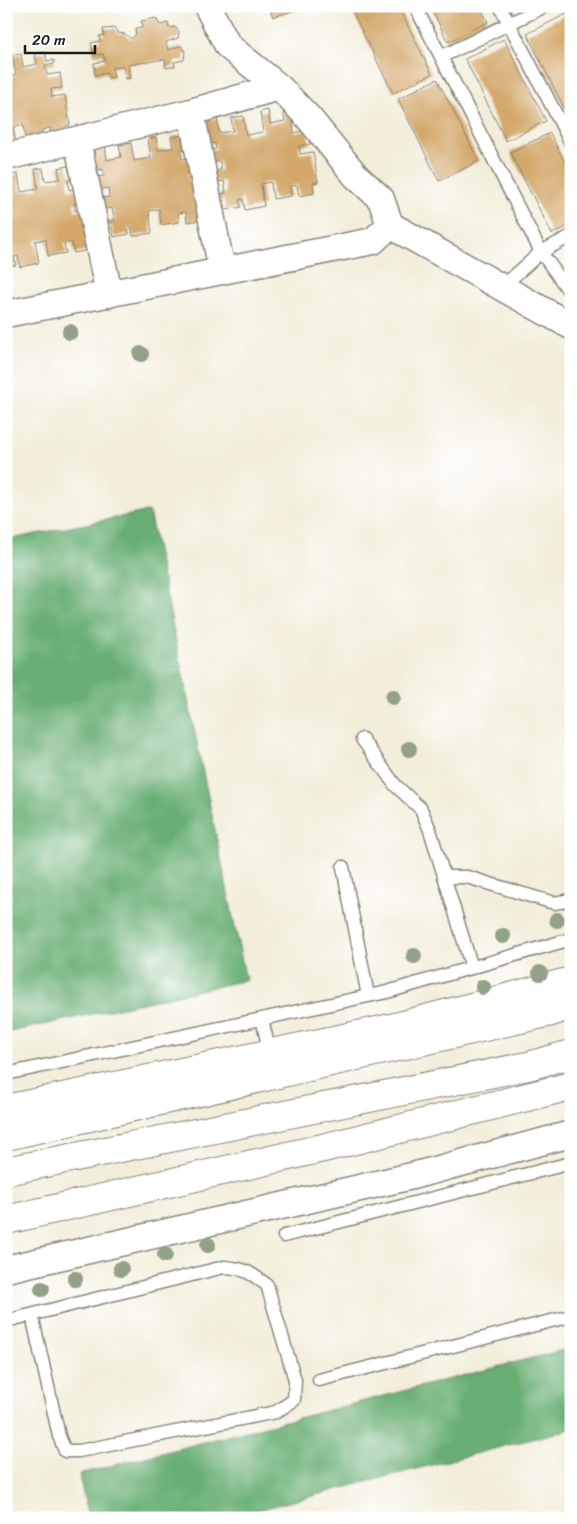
<svg xmlns="http://www.w3.org/2000/svg" width="577" height="1524" viewBox="0 0 577 1524" font-family="Sriracha,sans-serif">
  <style>
    .forest { fill: #68ae73; stroke: #426548 }
    .building { fill: #d3a86b }
    .lines { fill: none; stroke-linecap: round; stroke-linejoin: round }
    .lane-casing { stroke: #88857b; stroke-width: 15 }
    .street-casing { stroke: #88857b; stroke-width: 29 }
    .secondary-casing { stroke: #88857b; stroke-width: 30 }
    .highway-casing { stroke: #88857b; stroke-width: 30 }
    .lane { stroke: #fff; stroke-width: 12 }
    .street { stroke: #fff; stroke-width: 26 }
    .secondary { stroke: #fff; stroke-width: 28 }
    .highway { stroke: #fff; stroke-width: 28 }
    .tree { fill: #93a189 }
  </style>
  <rect width="100%" height="100%" fill="#fff"/>
  <filter id="ink" filterUnits="userSpaceOnUse"><feTurbulence type="fractalNoise" baseFrequency=".02" numOctaves="2"/><feDisplacementMap in="SourceGraphic" scale="10" xChannelSelector="R" yChannelSelector="G"/><feConvolveMatrix kernelMatrix="1 2 1 2 8 2 1 2 1" color-interpolation-filters="sRGB"/></filter>
  <filter id="wash" filterUnits="userSpaceOnUse"><feTurbulence type="fractalNoise" baseFrequency=".0096" numOctaves="4" result="noise"/><feDisplacementMap in="SourceGraphic" scale="20" xChannelSelector="R" yChannelSelector="G"/><feGaussianBlur stdDeviation="1.12" result="paint"/><feColorMatrix in="noise" values="0 0 0 0 0 0 0 0 0 0 0 0 0 0 0 0 0 1.4 0 .05"/><feComposite in="paint" operator="in"/></filter>
  <g filter="url(#wash)">
    <rect width="100%" height="100%" fill="#f3eeda"/>
    <path class="forest" d="M149 511 246 980 6 1033V540Z
      M571 1348V1429L227 1518H88L79 1474Z"/>
    <g id="blocks">
      <path class="building" d="M269 6H305V7L273 17Z
        M362 6H398L432 74 393 93 352 11Z
        M430 6H480L488 22 448 42Z
        M566 14 571 23V115L568 116 527 34Z
        M156 18 160 25 168 23 169 28 175 27 179 31 178 38 166 42 168 50 181 46 185 51 184 60 174 62 175 66 166 68 165 59 128 65 130 78 125 79 123 66 112 68 114 77 108 78 107 73 95 75 94 63 105 61 103 54 94 55 91 43 100 41 99 36 104 35 103 29 115 28 118 33 125 34 131 39 136 34 135 29 142 28 141 21Z
        M504 39 546 121 506 141 465 59Z
        M45 52 47 61 54 60V64L45 66 47 75 60 73 62 88 51 89 52 97 65 95 70 125 65 126 67 136 52 139 50 128 42 130 43 139 26 142 23 125 13 127 17 149 6 151V77L16 75 12 55 21 54 23 67 37 64 35 54Z
        M437 79 479 161 439 181 398 99Z
        M293 109 302 121 293 123 294 133 307 130 310 144 299 146 300 154 313 152 318 182 313 183 314 193 299 196 297 185 290 186 291 196 273 199 271 182 261 184 264 206 245 210 243 199 239 200 241 207 226 210 224 200 218 201 216 195 226 193 224 181 210 183 208 173 221 170 220 161 205 164 203 152 216 149 215 143 200 145 205 120 217 118 219 133 233 131 231 118 243 116 246 135 263 132 260 112 268 110 270 124 285 121 283 111Z
        M550 133 571 174V225L552 234 510 152Z
        M181 135 183 145 189 143 190 148 181 149 182 159 196 157 198 171 187 173 188 180 201 178 202 220 187 222 186 212 178 213 179 222 161 225 159 209 149 211 152 233 133 236 131 226H128L129 234 114 237 112 227 106 228 105 222 115 220 112 208 98 210 96 199 109 197 108 188 93 191 91 178 104 176 103 169 88 172 86 157 95 155 93 147 105 145 107 160 121 157 119 145 131 143 134 161 151 158 148 139 156 137 158 150 173 148 171 137Z
        M68 166 70 175 76 174 77 178 68 180 69 190 83 187 85 202 74 203 75 211 88 209 89 250 74 253 72 242 64 244 66 253 48 256 46 239 35 241 39 263 20 267 18 256 14 257 16 265 6 266V188H8L6 175 18 174 21 192 38 189 35 169 43 168 45 181 60 179 58 168Z"/>
    </g>
  </g>
  <g filter="url(#ink)">
    <use href="#blocks" fill-opacity="0" stroke="#88857b" stroke-width="1"/>
    <g class="lines">
      <g class="lane-casing">
        <path id="lane" d="M415 6 541 252 571 294
          M500 6 571 143
          M441 57 545 6
          M502 287 541 252 571 236
          M362 739 395 785 421 809 430 830 472 968
          M343 867 368 996
          M445 877H467L554 903 571 900
          M262 1019 270 1054
          M6 1074 387 992 571 939
          M284 1236 571 1163
          M6 1321 224 1267C244 1268 251 1273 267 1285L295 1380 294 1400 276 1412 79 1451H65L59 1436 32 1315
          M319 1380 571 1316"/>
      </g>
      <g class="street-casing">
        <path id="street" d="M207 6 228 46 279 87 308 117 356 176 381 199 390 225 571 326
          M191 112 222 271
          M77 140 109 294
          M6 157 191 112 279 87
          M6 314 373 241 390 225
          M6 1269 412 1176 571 1134"/>
      </g>
      <g class="secondary-casing">
        <path id="secondary" d="M6 1109 391 1028 571 981
          M6 1171 528 1066 571 1054"/>
      </g>
      <g class="highway-casing">
        <path id="highway" d="M6 1136 551 1012 571 1005
          M6 1220 323 1148 571 1086"/>
      </g>
      <use href="#lane" class="lane"/>
      <use href="#street" class="street"/>
      <use href="#secondary" class="secondary"/>
      <use href="#highway" class="highway"/>
    </g>
    <g class="tree">
      <circle cx="70" cy="332" r="8"/>
      <circle cx="141" cy="354" r="8"/>
      <circle cx="393" cy="697" r="8"/>
      <circle cx="409" cy="749" r="8"/>
      <circle cx="557" cy="920" r="8"/>
      <circle cx="503" cy="936" r="8"/>
      <circle cx="414" cy="956" r="8"/>
      <circle cx="540" cy="973" r="8"/>
      <circle cx="483" cy="987" r="8"/>
      <circle cx="208" cy="1245" r="8"/>
      <circle cx="165" cy="1255" r="8"/>
      <circle cx="121" cy="1269" r="8"/>
      <circle cx="75" cy="1279" r="8"/>
      <circle cx="42" cy="1289" r="8"/>
    </g>
  </g>
  <rect width="577" height="1524" fill="none" stroke="#fff" stroke-width="25"/>
  <path d="M25 45v8h70v-8" fill="none" stroke="#1c1c1c" stroke-width="2.5"/>
  <text x="32" y="45" font-size="15" fill="#1c1c1c" stroke="#ffffff" stroke-width="4" paint-order="stroke">20 m</text>
</svg>
